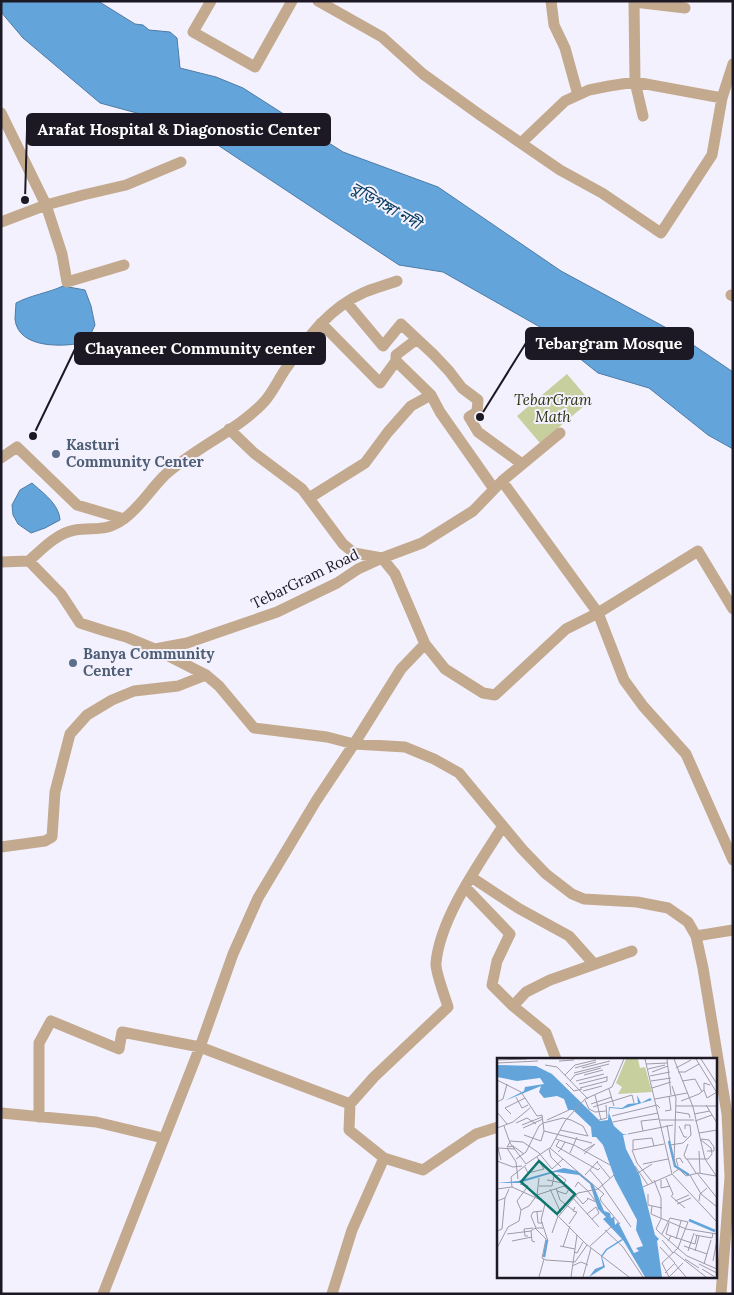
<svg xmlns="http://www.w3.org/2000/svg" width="734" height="1295" viewBox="0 0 734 1295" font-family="Lora,'Noto Sans Bengali',serif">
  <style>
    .green { fill: #c6cf9d }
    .water { fill: #63a5db; stroke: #4e7ba4 }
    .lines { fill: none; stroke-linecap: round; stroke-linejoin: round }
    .street { stroke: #c3aa8f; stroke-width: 11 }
    .service-dot { fill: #5c6f8a; stroke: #f4f1fe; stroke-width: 2 }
    .labels { text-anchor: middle; stroke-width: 4; stroke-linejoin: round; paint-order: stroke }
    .park-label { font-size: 15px; font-style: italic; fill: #2d3210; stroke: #f4f1fe }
    .service-label { font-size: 15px; font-weight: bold; fill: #4e5e75; stroke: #f4f1fe; text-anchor: start }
    .street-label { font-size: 15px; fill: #1c1924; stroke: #f4f1fe }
    .water-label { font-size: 16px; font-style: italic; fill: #073c60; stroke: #f4f1fe }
    .inset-river { fill: none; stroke: #63a5db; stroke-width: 2.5 }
    .inset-road { fill: none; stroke: #9e9ba7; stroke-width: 1 }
    .view { fill: #0f766e; fill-opacity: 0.15; stroke: #0f766e; stroke-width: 2.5 }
    .inset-edge { fill: none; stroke: #1c1924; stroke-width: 2.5 }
    .leader { fill: none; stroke: #1c1924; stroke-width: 2 }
    .callout-dot { fill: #1c1924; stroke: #f4f1fe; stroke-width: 2 }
    .callout { fill: #1c1924; stroke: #1c1924; stroke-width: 2 }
    .callout-label { font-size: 16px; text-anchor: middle; font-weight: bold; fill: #fff }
  </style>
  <rect width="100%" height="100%" fill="#f4f1fe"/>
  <path class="green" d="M567 374 590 401 540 443 517 416Z"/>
  <path class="water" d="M1 1H98L135 24 143 25 149 30 170 32 177 38 180 68 216 77 243 88 343 152 438 187 561 271 674 332 733 372V449L708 435 649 388 598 373 540 327 443 272 399 265 192 128 100 103 23 38 1 12Z
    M63 286 85 290 91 306 95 325 87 342C66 347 18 350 15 319 15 314 16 308 16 303 31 295 48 293 63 286Z
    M32 483C43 493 59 504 60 520L45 528 31 533 18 524 13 515 12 505 20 490Z"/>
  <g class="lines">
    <path class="street" d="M211 1 193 32 255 67 292 1
      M318 1 382 37 423 74 480 115 560 170 602 193 661 233 712 155 722 98 733 64
      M551 1 554 25 565 48 578 95
      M634 1 635 82 643 116
      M634 2 685 8
      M1 113 46 205 1 222
      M521 143 565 101 589 90 609 86 635 82 722 98
      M124 265 67 282 62 254 46 205 83 195 126 185 181 162
      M731 295 733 296
      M347 303 383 346 401 324 433 354 449 371 462 388 478 400 477 412 469 417 478 432 522 464
      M321 323 380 383 396 361V355L417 339
      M396 361 431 395 440 412 494 489
      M229 429 254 453 302 489 343 544 354 553 382 558 395 574 425 644 445 669 483 693 495 695 566 629 598 613 698 551 733 609
      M1 458 17 447 77 505 124 519
      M502 481 598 613 624 680 643 706 686 754 733 860
      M309 498 365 463 388 432 411 406 431 395
      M29 561C42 549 57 533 75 530 97 527 107 532 125 518 141 506 150 490 164 476 193 449 238 430 264 402 273 392 279 378 287 367 308 337 330 307 365 292 375 288 386 285 397 281
      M1 562 29 561 61 594 80 623 105 631 126 637 155 649 206 675 219 686 254 728 327 737 354 744 405 747 434 759 459 773 522 849 546 874 572 894 584 899 637 902 668 908 688 922 696 936 703 968 727 1114 730 1177 721 1294
      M155 649 187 643 277 612 337 583 358 569 382 558 422 543 473 511 502 481 560 433
      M1 847 45 841 52 837 55 792 70 734 87 715 112 700 134 691 178 686 206 675
      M471 877 518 908 569 936 594 964
      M466 888 510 934 497 961 492 985 513 1006 546 1033 556 1059
      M696 936 733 930
      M513 1006 526 992 550 980 632 951
      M1 1113 96 1122 163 1138
      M39 1117V1043L51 1021 119 1049 122 1032 200 1047 350 1104
      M384 1158 423 1170 476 1134 498 1127
      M103 1294 200 1047 233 954 258 898 316 801 354 744 401 669 425 644
      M332 1294 352 1230 384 1158 349 1130 350 1104 374 1077 448 1007C445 997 435 971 436 963 440 918 479 864 503 826"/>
  </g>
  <g class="service-dot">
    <circle cx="56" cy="454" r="5"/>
    <circle cx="73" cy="663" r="5"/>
  </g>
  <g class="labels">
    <g class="park-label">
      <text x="553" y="405">TebarGram<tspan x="553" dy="17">Math</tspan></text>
    </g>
    <g class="service-label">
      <text x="66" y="450">Kasturi<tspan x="66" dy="17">Community Center</tspan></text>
      <text x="83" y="659">Banya Community<tspan x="83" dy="17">Center</tspan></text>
    </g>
    <g class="street-label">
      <text transform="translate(305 579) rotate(-26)" y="5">TebarGram Road</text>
    </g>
    <g class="water-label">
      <text transform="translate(386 205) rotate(30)" y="6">বুড়িগঙ্গা নদী</text>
    </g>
  </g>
  <g transform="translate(497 1058)">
    <rect width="220" height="220" fill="#f4f1fe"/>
    <path d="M129 1H141L143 10 148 9 155 34 121 36 125 29 119 25Z" fill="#c6cf9d"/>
    <path d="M0 7 39 8 55 16 103 63 111 62 112 49 125 50 131 46 141 45 140 37 144 45 153 40 155 42 125 51 113 50 112 55 117 68 126 76H131L126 77 129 91 143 118 158 177 162 181 160 183 165 219H148L126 182 110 192 105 199 108 209 92 219 98 211 106 208 104 198 109 191 125 181 106 161 109 159 101 151 93 126 82 117 59 114 22 125H0L21 123 67 110 80 113 96 126 107 153 113 155 114 160 117 159 118 167 121 164 137 195 142 193 139 190 146 188 139 172 140 162 118 121 106 87 99 79H95L94 69 76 52H71L67 41 60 38 47 40 42 34 44 28 7 43 27 33 28 29 47 26 43 20 20 23 0 19Z" fill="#63a5db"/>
    <path class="inset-river" d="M172 83 178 108 192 117M192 162 218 173M47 199 50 182"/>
    <path class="inset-road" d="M148 1 175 116 220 164M170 1 174 37M177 1 196 49 208 101 220 119M199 1 220 35M204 1 220 26M0 2 30 1M62 3 77 2M0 5 41 3M149 6 170 5M48 7 60 9 91 41M78 10 99 4M85 10 113 3M179 10 194 2M151 11 168 7M155 14 171 8M181 14H188L202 6M77 15 112 6M68 17 78 7 99 2M87 17 106 12M153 18 173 14M0 22 24 34 40 58 45 57 47 73 95 85M73 23 78 17 104 10M79 23 107 16M154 23 174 20M185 23 198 21 205 34M69 25 77 33 85 31M82 26 110 19M175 28 179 40 177 105M83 30 110 23V18M155 30 174 24M112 31 117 48M207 32 210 40 220 34M86 33 105 28M98 37 104 62M19 39 25 50 31 47M158 41 190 35M88 42 92 51 98 54 109 53M184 43 202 36 207 32V25L213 27M0 44 6 41 10 26M94 46 115 39M209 47 220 65M179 48H220M96 49 135 37 137 45M168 53 174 52 172 38M0 54 10 66M179 54 192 56 193 60M14 56 8 50 28 40M197 56 213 53M115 58 160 47 163 50M50 62 72 52M102 62 110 60 109 47M163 62H197M198 63 215 57M116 64 161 55M19 65 30 60 39 66M46 65 66 60 74 62 86 68 91 78M25 67 45 59M170 67 173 84M7 68 13 85 29 106M182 68 187 79H190M0 70 16 64 33 50M26 70 46 61M188 71V67H193L194 77M63 72 91 78M146 73 144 63 162 61M202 75 220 72M131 76 176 67M27 77 44 83 47 73M59 81 77 87 113 107M204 81 212 82 217 89V93H210M13 83 26 84 42 95 55 111 66 101M62 83 59 88 64 91 68 84M13 84 10 89 16 88 27 96M173 87 186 85 194 77M157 88 155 80 136 82V92L167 86M54 89 68 63 88 41 115 29 127 1M10 90 19 104 21 121M53 90 107 136 103 140 104 143 123 166M52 91 54 99 64 109M135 92 140 105 156 125M86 93 98 86 87 96M202 93 203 115M61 94 64 91 101 112 103 110M73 95 80 79M19 101 29 94 42 68 46 65M189 101H211L215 96 214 90 204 82M189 101 187 97 191 86M190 101 199 115M4 102 1 90 18 91M0 103 16 109 25 108M100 104 113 120M29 106 54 89M146 106 171 101M138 108 151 127M181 108 179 101 183 100 186 105M28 109 31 115 47 111 40 99M93 112 106 127M141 115 155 106M176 115 182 111 189 118 201 115 219 118M200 115 220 140M88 117 101 103M193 117 204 136 220 149M169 120 176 136 174 139M50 122 66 125M157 122 164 140V160M164 122V130L173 128M23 126 31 128 20 143 24 152M105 127 134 169M42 128H55L57 118 62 117 69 122 67 125M15 129 46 143 89 186 132 219M15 129 14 119 29 107M78 129 81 124 91 133M146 129 175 116M59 130 63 142 76 152M0 131 15 129M53 131 64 155M60 133 69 136 72 131M151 136V147L165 150M40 137 42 120M79 138 86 146 91 141M175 139 188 150M76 140 102 169M90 140 99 144 91 133M0 143 8 140 12 131M178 143 192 137M202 143 203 136 210 130M48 146 44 162 51 183M180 146 194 140M155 148 154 156 189 171M45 153 36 154 34 158 39 170H46M40 154 41 165H46M90 156 99 149 102 155 95 161M62 158 81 135 101 131 117 117M72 166 80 154 76 153 78 149M189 171 220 176M108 172 126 189 146 219M0 173 5 171 8 140M34 173 38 170 49 181 45 200 49 202 78 204 90 187M162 174 190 198 220 211M162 174 159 171 164 161M55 175 61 158M10 176 34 173 35 183 38 184M165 176 173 160 191 164 181 190 165 205 172 219M198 177 215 180 216 175M31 178H28L27 171 36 170M174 178 198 186 200 177M179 181 184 163M165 182 176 195M15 183 35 179M171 183 174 178 169 176 172 165M63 188 78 191M93 188 114 169M187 188 210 196M66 189 73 168M163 189 178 205 168 215M0 190 11 169 22 163 24 152 32 148 40 137 67 128 79 138M191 193 197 175M198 193 202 178M77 194 80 195 86 184M177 194 209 219M188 201 202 210M216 203 220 182M178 206 189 219M202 206 220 215M207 206 214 182M75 208 84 204 91 207M205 211 218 219M42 219 47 201M74 219 80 177M86 219 94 190M172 219 186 205"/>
    <path class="view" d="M42 103 78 136 60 156 24 124Z"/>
    <rect width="220" height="220" class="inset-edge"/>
  </g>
  <path class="leader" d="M25 200L27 130M480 417L526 343M33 436L75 349"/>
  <g class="callout-dot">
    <circle cx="25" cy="200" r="5"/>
    <circle cx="480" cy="417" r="5"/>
    <circle cx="33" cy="436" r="5"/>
  </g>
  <g class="callout">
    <rect x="27" y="114" width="303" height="31" rx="5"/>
    <rect x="526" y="328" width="167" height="31" rx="5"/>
    <rect x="75" y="333" width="250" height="31" rx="5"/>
  </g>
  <g class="callout-label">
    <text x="179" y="135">Arafat Hospital &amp; Diagonostic Center</text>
    <text x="609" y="349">Tebargram Mosque</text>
    <text x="200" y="354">Chayaneer Community center</text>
  </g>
  <rect width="734" height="1295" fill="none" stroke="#1c1924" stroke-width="5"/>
</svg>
